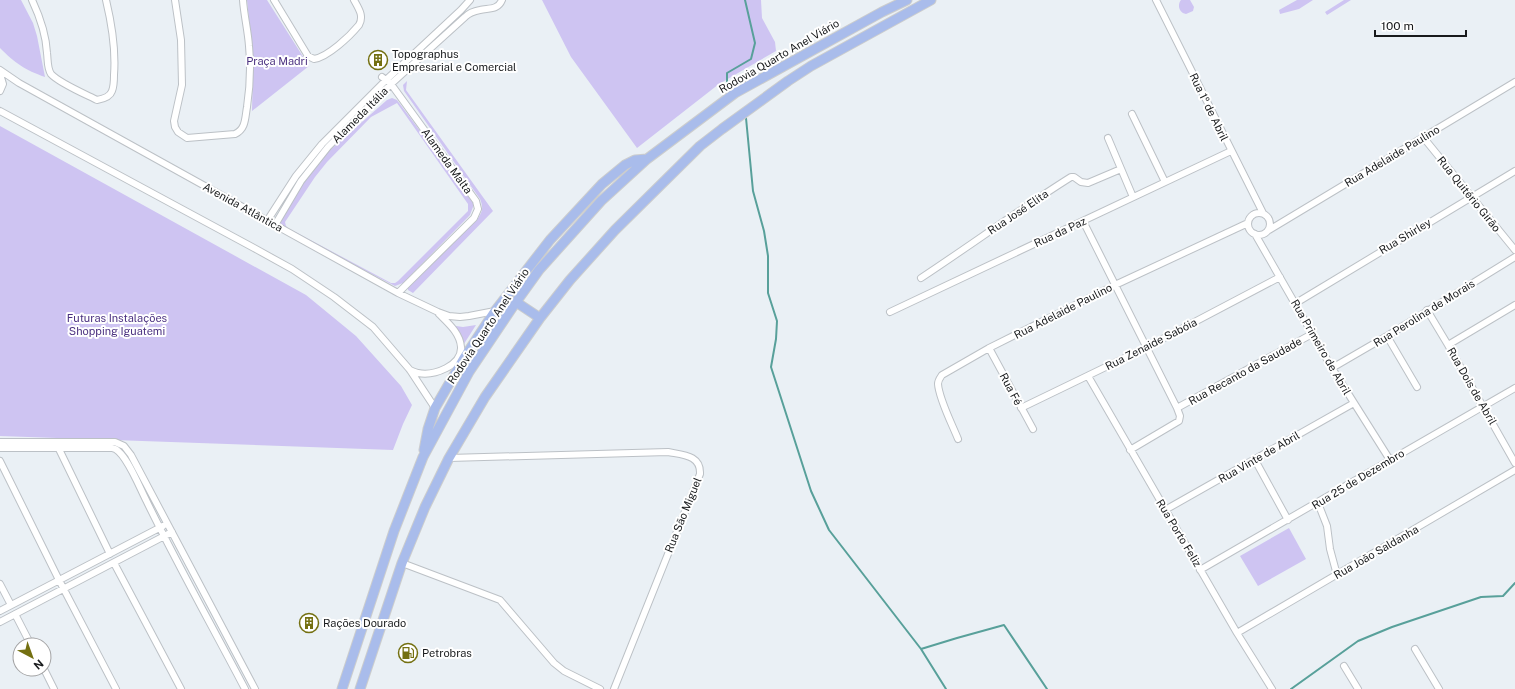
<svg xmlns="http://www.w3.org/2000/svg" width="1515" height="689" viewBox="0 0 1515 689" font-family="'Public Sans',sans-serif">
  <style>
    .green { fill: #cec4f2; fill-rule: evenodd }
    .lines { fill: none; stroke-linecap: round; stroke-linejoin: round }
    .stream { stroke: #58a09a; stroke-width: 2 }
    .minor-casing { stroke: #bcc1c6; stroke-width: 8 }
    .highway-casing { stroke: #cccdcd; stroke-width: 11 }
    .minor { stroke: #fff; stroke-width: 6 }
    .highway { stroke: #a9bceb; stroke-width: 9 }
    .labels { text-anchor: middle; stroke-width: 4; stroke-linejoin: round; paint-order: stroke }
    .poi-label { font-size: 11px; fill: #181a1c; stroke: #fff; text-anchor: start }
    .street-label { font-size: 11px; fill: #181a1c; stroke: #fff }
    .park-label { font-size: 11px; fill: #4b3180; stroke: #fff }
  </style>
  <rect width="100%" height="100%" fill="#eaf0f5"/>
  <path class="green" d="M0 0H21L33 23 37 36 45 77C25 70 15 63 0 48Z
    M247 0H267L309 66 252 111 253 60Z
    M542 0H761L762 18 775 42 776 51 719 84 637 148 571 57Z
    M1181 0H1190L1194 7 1193 11 1186 14C1179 13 1177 5 1181 0Z
    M1297 0H1313L1299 9 1280 14 1279 10Z
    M1344 0H1351L1327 15 1325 12Z
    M407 81 406 90 493 211 413 293 408 290V287L477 220C482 212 484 209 480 199L404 91 403 85Z
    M392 98 397 100 473 202V207L470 215 403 283 395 286 278 226 296 193 321 158 387 100ZM397 103 468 204V211L398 281 395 283H391L288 228 286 226 285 222 315 177 327 162 371 117Z
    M0 126 306 295 356 336 401 386 412 405 403 424 393 450 0 436Z
    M476 325 462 347 452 327 456 326 463 327Z
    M1289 528 1306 559 1258 586 1240 556Z"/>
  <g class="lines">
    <path class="stream" d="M727 84V73L751 59 755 43 745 0
      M746 118 753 191 764 231 768 256V293L777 321 776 339 771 367 811 491 829 530 921 649 946 689
      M921 649 957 638 1004 625 1047 689
      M1291 689 1358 641 1392 627 1481 597 1503 596 1515 583"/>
    <g class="minor-casing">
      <path id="minor" d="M32 0C40 17 46 34 47 53 48 60 47 68 51 74 59 83 85 94 97 100 103 99 110 97 112 91 114 86 114 80 114 75 116 49 112 25 106 0
        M175 0 181 40 182 85 174 121 175 127 178 132 187 138 235 134C246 129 245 118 247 107 250 87 251 67 249 46 248 31 244 15 243 0
        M274 0 308 56 314 59C328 57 350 36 359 25 364 16 359 9 354 0
        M1156 0 1263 213
        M0 70 19 83 398 293 438 312 449 316 460 317 469 316 495 311
        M0 74 3 84 0 91
        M382 77 391 84 476 201 478 209 474 218 398 293
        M0 111 254 248 292 269 334 297 373 327 410 370 435 408
        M1132 114 1165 182
        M1423 137 1515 250
        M1108 138 1133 197
        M1248 224a11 11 0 1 1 22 0a11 11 0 1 1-22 0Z
        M267 221 296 176 322 144 386 80 461 10 470 0
        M1083 221 1177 408 1180 416 1179 421 1130 450
        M275 225 301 181 328 147 391 84 465 17C469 13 474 11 480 10 489 8 498 10 502 0
        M1269 230 1515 82
        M1255 234 1332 368 1390 460
        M921 278C971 245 1020 209 1071 177H1074L1081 182 1088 183 1121 169
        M1296 303 1515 171
        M1427 310 1448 345 1515 463
        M890 312 1231 151
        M1387 336 1417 387
        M1448 345 1515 305
        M989 348 1033 429
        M1332 368 1387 336 1515 257
        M410 370C412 371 415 372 418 373 434 376 462 366 461 347 460 333 448 323 439 314
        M1088 376 1237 633 1272 689
        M1021 408 1147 347 1280 277
        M1177 408 1312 334
        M958 439C952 424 939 399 938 384 938 380 940 378 942 375L989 348 1115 285 1248 223
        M0 442H115L124 446 131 455 255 689
        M57 445 110 554
        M0 448H112C125 449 140 489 146 500 177 564 212 626 245 689
        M449 458 668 452C683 455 701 455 700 474L614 689
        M1255 460 1288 520
        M0 461 59 580 116 689
        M1318 503 1327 526 1330 549 1337 575
        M1165 510 1354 403
        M114 563 181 689
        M402 563 500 600 554 663 564 671 600 689
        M1200 570 1515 388
        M0 584 11 605
        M0 611 163 526
        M15 614 31 645
        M0 622 172 532
        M1237 633 1515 470
        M1415 649 1439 689
        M1344 666 1358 689
        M44 669 54 689"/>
    </g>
    <g class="highway-casing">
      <path id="highway" d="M516 302 540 318
        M424 450 428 429 435 408 464 358 495 311 550 240 602 184 625 165 635 160 647 159
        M342 689 394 531 423 457 469 372 516 302 539 270 601 201 647 159 735 93 882 12 907 0
        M360 689 402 563 425 507 449 458 485 397 540 318 570 280 615 230 700 146 722 129 788 81 811 66 931 0"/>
    </g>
    <use href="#minor" class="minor"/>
    <use href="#highway" class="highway"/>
  </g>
  <defs>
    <g id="building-ring" transform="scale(1)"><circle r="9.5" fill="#fff" stroke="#747011" stroke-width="1.5"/><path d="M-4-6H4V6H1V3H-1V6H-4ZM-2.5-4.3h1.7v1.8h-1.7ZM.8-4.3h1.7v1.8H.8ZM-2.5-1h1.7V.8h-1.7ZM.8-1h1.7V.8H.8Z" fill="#747011"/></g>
    <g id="fuel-ring" transform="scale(1)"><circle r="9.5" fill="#fff" stroke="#747011" stroke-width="1.5"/><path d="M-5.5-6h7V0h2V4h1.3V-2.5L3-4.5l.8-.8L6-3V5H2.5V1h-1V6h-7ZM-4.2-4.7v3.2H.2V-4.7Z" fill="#747011"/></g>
  </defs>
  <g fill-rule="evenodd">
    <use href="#building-ring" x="378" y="60"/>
    <use href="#building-ring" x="309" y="623"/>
    <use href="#fuel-ring" x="408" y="653"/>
  </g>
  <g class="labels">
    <g class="poi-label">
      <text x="392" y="58">Topographus<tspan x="392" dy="13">Empresarial e Comercial</tspan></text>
      <text x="323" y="627">Rações Dourado</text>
      <text x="422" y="657">Petrobras</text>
    </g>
    <g class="street-label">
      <text transform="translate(779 56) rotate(-30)" y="4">Rodovia Quarto Anel Viário</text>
      <text transform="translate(1209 107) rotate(64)" y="4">Rua 1º de Abril</text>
      <text transform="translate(360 115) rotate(-45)" y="4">Alameda Itália</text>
      <text transform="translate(1392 156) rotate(-31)" y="4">Rua Adelaide Paulino</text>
      <text transform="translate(447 161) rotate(54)" y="4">Alameda Malta</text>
      <text transform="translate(1469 194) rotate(51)" y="4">Rua Quitério Girão</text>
      <text transform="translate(243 207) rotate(29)" y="4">Avenida Atlântica</text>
      <text transform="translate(1018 212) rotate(-34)" y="4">Rua José Elita</text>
      <text transform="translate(1060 232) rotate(-25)" y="4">Rua da Paz</text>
      <text transform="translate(1405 236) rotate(-31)" y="4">Rua Shirley</text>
      <text transform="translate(1063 311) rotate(-27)" y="4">Rua Adelaide Paulino</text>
      <text transform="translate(1424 313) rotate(-32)" y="4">Rua Perolina de Morais</text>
      <text transform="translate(488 326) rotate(-56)" y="4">Rodovia Quarto Anel Viário</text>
      <text transform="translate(1151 344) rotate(-27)" y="4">Rua Zenaide Sabóia</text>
      <text transform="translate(1321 347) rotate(60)" y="4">Rua Primeiro de Abril</text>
      <text transform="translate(1245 371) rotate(-29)" y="4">Rua Recanto da Saudade</text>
      <text transform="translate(1472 386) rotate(60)" y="4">Rua Dois de Abril</text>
      <text transform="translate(1011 389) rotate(62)" y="4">Rua Fé</text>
      <text transform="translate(1259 457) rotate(-30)" y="4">Rua Vinte de Abril</text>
      <text transform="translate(1358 479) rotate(-31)" y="4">Rua 25 de Dezembro</text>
      <text transform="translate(683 515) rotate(-68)" y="4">Rua São Miguel</text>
      <text transform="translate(1179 533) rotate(59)" y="4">Rua Porto Feliz</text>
      <text transform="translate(1376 552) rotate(-30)" y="4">Rua João Saldanha</text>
    </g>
    <g class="park-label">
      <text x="277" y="65">Praça Madri</text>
      <text x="117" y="322">Futuras Instalações<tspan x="117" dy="13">Shopping Iguatemi</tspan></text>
    </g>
  </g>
  <g transform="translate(32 657) rotate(139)"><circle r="19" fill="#ffffff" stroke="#a3a3a4"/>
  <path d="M0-3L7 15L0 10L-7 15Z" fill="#747011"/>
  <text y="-6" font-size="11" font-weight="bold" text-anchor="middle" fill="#181a1c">N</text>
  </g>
  <path d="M1375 30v6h91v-6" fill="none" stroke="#181a1c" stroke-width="2"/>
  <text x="1381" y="30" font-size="12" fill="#181a1c" stroke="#ffffff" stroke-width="3" paint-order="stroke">100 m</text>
</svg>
